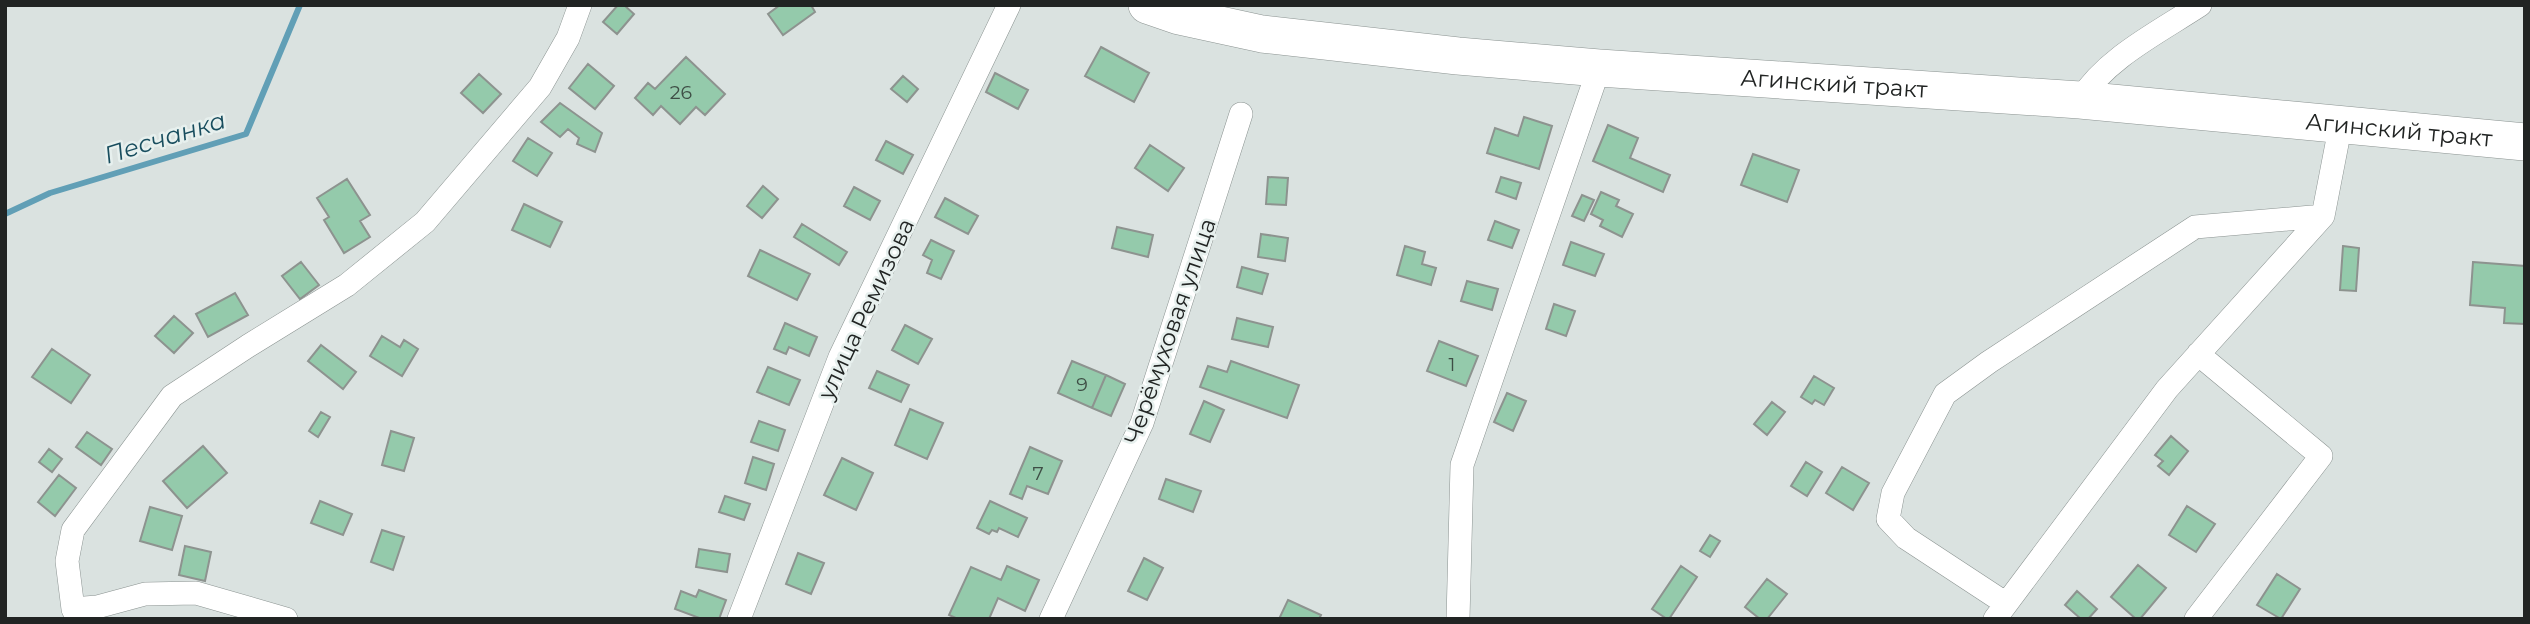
<svg xmlns="http://www.w3.org/2000/svg" width="2530" height="624" viewBox="0 0 2530 624" font-family="Montserrat,sans-serif">
  <style>
    .lines { fill: none; stroke-linecap: round; stroke-linejoin: round }
    .stream { stroke: #619fb6; stroke-width: 6 }
    .building { fill: #94caab; stroke: #8d938f; stroke-width: 2 }
    .minor-casing { stroke: #8b9391; stroke-width: 24 }
    .trunk-casing { stroke: #8b9391; stroke-width: 38 }
    .minor { stroke: #fff; stroke-width: 23 }
    .trunk { stroke: #fff; stroke-width: 37 }
    .labels { text-anchor: middle; stroke-width: 5; stroke-linejoin: round; paint-order: stroke }
    .number-label { font-size: 19px; fill: #3e4e45 }
    .street-label { font-size: 23px; fill: #212423; stroke: #e7f0ee }
    .water-label { font-size: 24px; font-style: italic; fill: #184d5e; stroke: #e7f0ee }
  </style>
  <rect width="100%" height="100%" fill="#dae2e0"/>
  <g class="lines">
    <path class="stream" d="M5 214 50 193 246 134 300 5"/>
  </g>
  <path class="building" d="M618 5H624L634 14 617 34 603 22Z
    M780 5H811L815 12 783 35 768 14Z
    M1101 47 1149 73 1134 102 1085 76Z
    M686 57 725 94 705 115 696 107 680 124 661 106 653 115 635 98 648 83 655 89Z
    M588 64 614 86 595 109 569 88Z
    M995 73 1028 90 1018 109 986 92Z
    M479 74 501 94 483 113 461 93Z
    M903 76 918 89 907 102 891 89Z
    M560 103 602 133 595 152 577 144 579 138 568 129 560 137 541 122Z
    M1524 117 1552 126 1539 169 1487 153 1495 128 1518 136Z
    M1608 125 1638 138 1630 158 1670 175 1663 192 1593 161Z
    M528 138 552 153 537 176 513 161Z
    M886 141 913 155 903 174 876 160Z
    M1150 145 1184 168 1168 191 1135 168Z
    M1753 154 1799 170 1787 202 1741 185Z
    M1268 177 1288 178 1286 205 1266 204Z
    M1501 177 1521 183 1516 199 1496 192Z
    M347 179 370 215 360 221 370 237 344 253 324 220 329 217 317 198Z
    M763 186 778 199 762 218 747 206Z
    M854 187 880 201 870 220 844 206Z
    M1601 192 1619 200 1616 206 1633 214 1622 237 1600 226 1603 220 1591 214Z
    M1582 195 1594 200 1584 221 1572 216Z
    M945 198 978 216 968 234 935 217Z
    M524 204 562 222 550 247 512 230Z
    M1495 221 1519 230 1512 248 1488 240Z
    M802 224 847 252 839 265 794 237Z
    M1117 227 1153 235 1148 257 1112 248Z
    M1261 234 1288 238 1285 261 1258 257Z
    M931 240 954 251 941 279 927 273 932 260 923 255Z
    M1571 242 1604 254 1595 276 1563 265Z
    M1405 246 1425 252 1422 264 1436 268 1431 285 1397 275Z
    M2343 246 2359 248 2356 291 2340 290Z
    M760 250 810 274 797 300 748 276Z
    M301 262 319 285 300 299 282 276Z
    M2473 262 2525 266V324L2504 323 2505 308 2470 305Z
    M1242 267 1268 274 1262 294 1237 287Z
    M1467 281 1498 289 1492 310 1461 301Z
    M235 293 248 315 208 337 196 314Z
    M1554 304 1575 311 1566 336 1546 329Z
    M174 316 193 333 174 353 155 336Z
    M1237 318 1273 327 1268 347 1232 339Z
    M785 323 817 337 809 356 789 347 786 354 774 349Z
    M905 325 932 339 918 364 892 350Z
    M382 336 400 347 404 340 418 349 402 376 370 356Z
    M1439 341 1478 356 1466 386 1427 371Z
    M321 345 356 372 343 389 308 361Z
    M52 349 90 375 71 403 32 377Z
    M1072 361 1106 375 1092 408 1058 393Z
    M1231 361 1299 385 1287 418 1200 387 1208 366 1227 372Z
    M768 367 800 380 789 405 757 392Z
    M877 371 909 385 901 402 869 388Z
    M1106 375 1125 384 1111 416 1092 408Z
    M1814 376 1834 388 1824 405 1815 400 1812 404 1801 397Z
    M1507 393 1526 401 1513 431 1494 422Z
    M1204 401 1224 410 1210 442 1190 434Z
    M1772 402 1785 412 1767 435 1754 424Z
    M910 409 943 423 927 459 895 445Z
    M321 412 330 417 318 437 309 431Z
    M759 421 785 430 778 451 751 442Z
    M391 431 414 438 404 471 382 465Z
    M87 432 112 449 101 465 76 447Z
    M2171 436 2188 451 2169 475 2158 466 2163 461 2155 455Z
    M203 446 227 473 187 508 163 481Z
    M1030 447 1062 461 1048 494 1027 486 1022 499 1010 494Z
    M49 449 62 459 52 472 39 462Z
    M753 457 774 464 766 490 745 483Z
    M842 458 873 473 856 510 824 495Z
    M1806 462 1822 472 1807 496 1791 486Z
    M1842 467 1869 483 1853 510 1826 493Z
    M59 475 76 488 55 516 38 502Z
    M1166 479 1201 491 1193 512 1159 499Z
    M725 496 750 504 744 520 719 512Z
    M320 501 352 514 343 535 311 523Z
    M990 501 1027 518 1018 537 999 528 997 532 992 530 989 534 977 528Z
    M2187 506 2215 524 2196 552 2169 535Z
    M150 507 182 516 172 550 140 541Z
    M382 530 404 537 393 570 371 562Z
    M1710 535 1720 541 1710 557 1700 551Z
    M185 546 211 552 205 581 179 575Z
    M699 549 730 554 727 572 696 567Z
    M798 553 824 563 811 594 786 584Z
    M1144 558 1163 568 1147 600 1128 591Z
    M2138 565 2166 588 2140 619H2136L2111 597Z
    M1007 566 1039 580 1025 611 998 598 989 619H958L949 615 971 567 1001 580Z
    M1681 566 1697 577 1669 619H1667L1652 609Z
    M2277 574 2300 589 2281 619 2257 605Z
    M1767 579 1787 594 1767 619H1760L1745 607Z
    M699 590 726 600 719 619H702L675 609 681 591 696 597Z
    M2077 591 2097 609 2088 619H2081L2065 605Z
    M1288 600 1321 615 1319 619H1279Z"/>
  <g class="lines">
    <g class="minor-casing">
      <path id="minor" d="M2080 100C2106 58 2159 32 2200 5
        M2005 603 1906 538 1888 519 1893 493 1945 394 1989 362 2195 227 2323 216
        M73 609 97 607 145 594 196 593 286 619
        M78 619 73 609 67 561 73 530 172 396 248 346 347 285 425 222 540 87 568 38 580 5
        M739 619 840 357 1009 5
        M1051 619 1142 423 1241 114
        M1458 619 1462 465 1599 68
        M1995 619 2167 389 2323 216 2341 123
        M2196 619 2321 456 2198 354"/>
    </g>
    <g class="trunk-casing">
      <g id="trunk">
        <path id="s1" d="M1147 5 1179 16 1262 34 1458 56 1599 68 2080 100 2525 142"/>
      </g>
    </g>
    <use href="#minor" class="minor"/>
    <use href="#trunk" class="trunk"/>
  </g>
  <g class="labels">
    <g class="number-label">
      <text x="681" y="99">26</text>
      <text x="1452" y="371">1</text>
      <text x="1082" y="391">9</text>
      <text x="1038" y="480">7</text>
    </g>
    <g class="street-label">
      <text dy="8" stroke="none"><textPath href="#s1" startOffset="693">Агинский тракт</textPath></text>
      <text dy="8" stroke="none"><textPath href="#s1" startOffset="1260">Агинский тракт</textPath></text>
      <text transform="translate(866 309) rotate(-65)" y="8">улица Ремизова</text>
      <text transform="translate(1170 331) rotate(-71)" y="8">Черёмуховая улица</text>
    </g>
    <g class="water-label">
      <text transform="translate(165 138) rotate(-17)" y="8">Песчанка</text>
    </g>
  </g>
  <rect width="2530" height="624" fill="none" stroke="#212423" stroke-width="14"/>
</svg>
